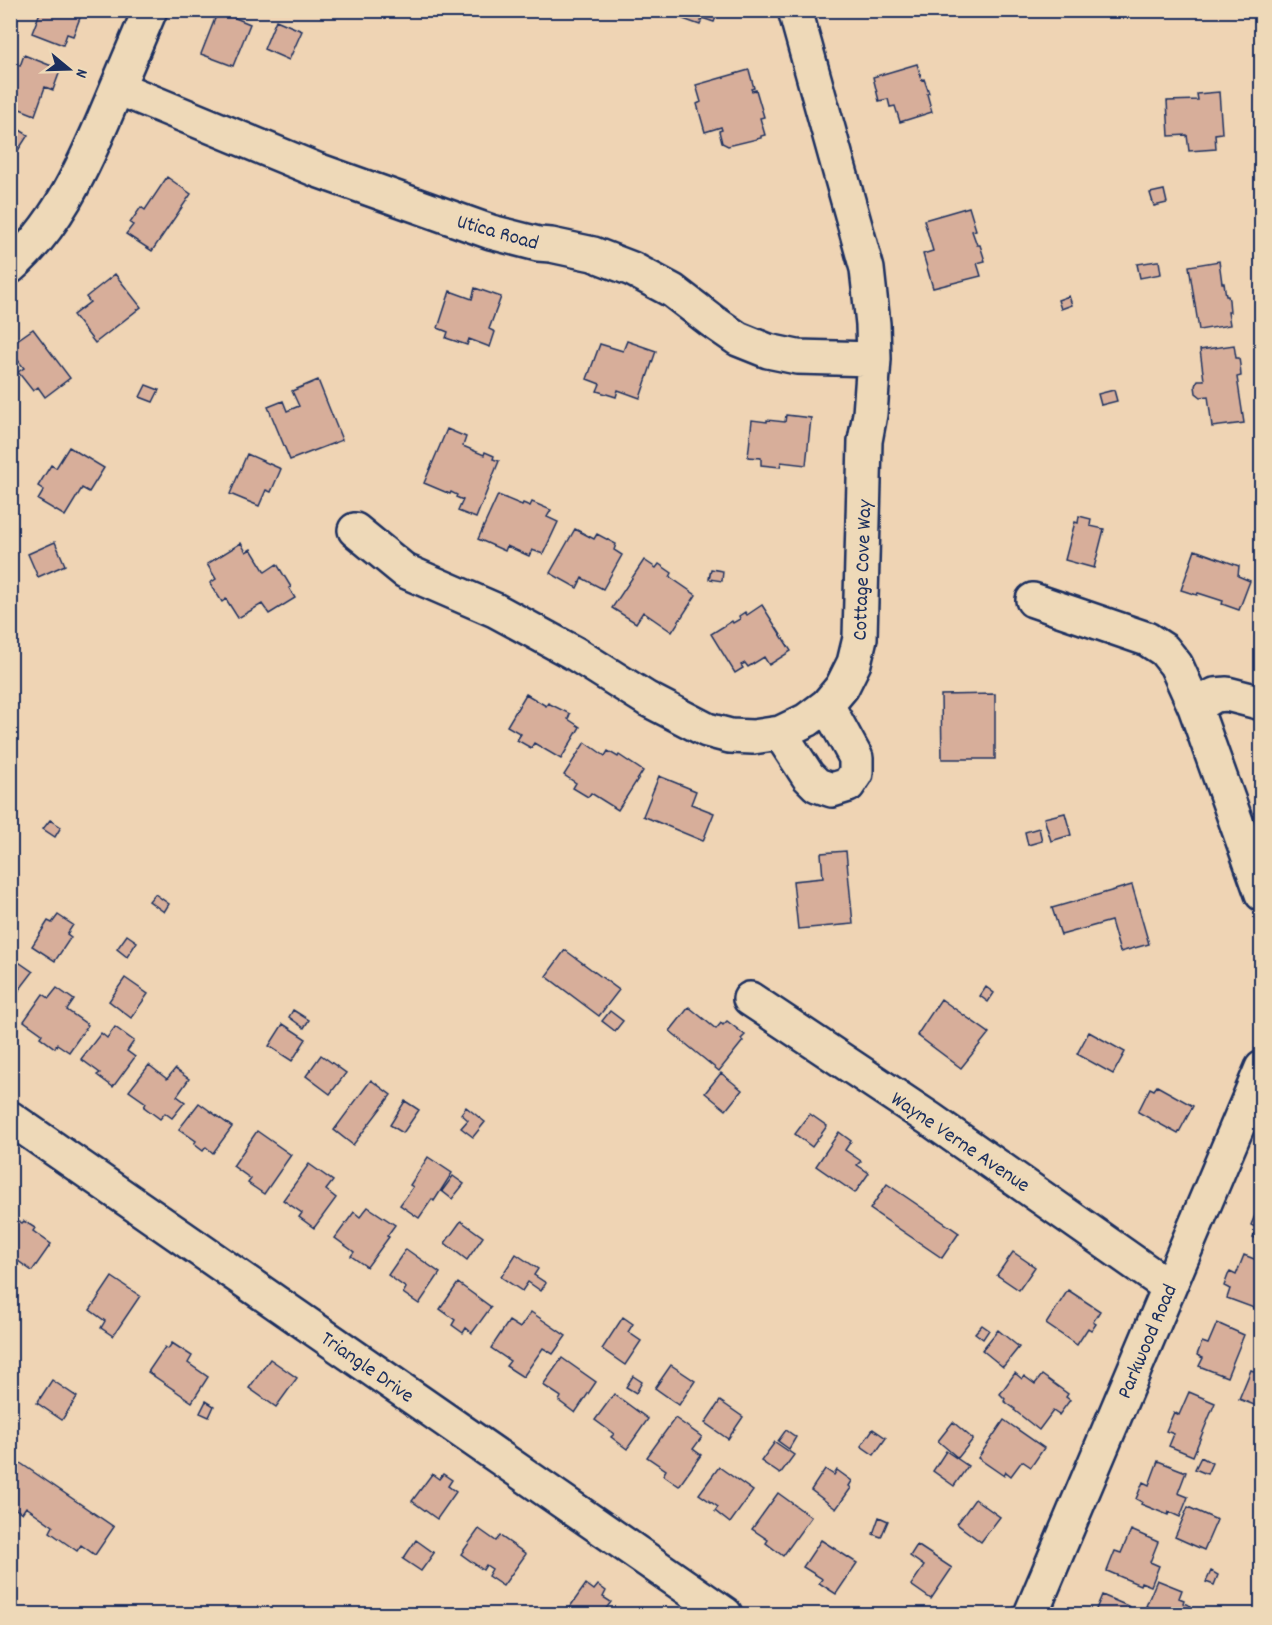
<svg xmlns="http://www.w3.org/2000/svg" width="1272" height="1625" viewBox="0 0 1272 1625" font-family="Dekko,sans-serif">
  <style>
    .building { fill: #d7ae9a; stroke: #1b2f5e; stroke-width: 1.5 }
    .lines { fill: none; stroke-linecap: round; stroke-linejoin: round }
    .minor-casing { stroke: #1b2f5e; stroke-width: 38 }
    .minor { stroke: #eed9b8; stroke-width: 33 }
    .labels { text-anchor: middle; stroke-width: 4.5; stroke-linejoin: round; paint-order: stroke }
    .street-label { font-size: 21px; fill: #1b2f5e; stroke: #eed9b8 }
  </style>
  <rect width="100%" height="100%" fill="#efd4b4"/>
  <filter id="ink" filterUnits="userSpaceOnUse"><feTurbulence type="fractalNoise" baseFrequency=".0167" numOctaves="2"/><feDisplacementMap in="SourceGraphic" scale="12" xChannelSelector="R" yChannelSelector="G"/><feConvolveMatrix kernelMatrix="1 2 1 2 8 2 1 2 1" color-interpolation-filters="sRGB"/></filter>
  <g filter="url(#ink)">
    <path class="building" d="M41 10H83L73 36 67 34 63 45 32 33Z
      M668 10H719L714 22 702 18 700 25 683 19V17L668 12Z
      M218 11 250 24 233 66 201 54Z
      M276 20 302 31 289 60 264 49Z
      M24 55 54 67 53 69 60 71 53 90 45 87 35 115 10 105V62L20 66Z
      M917 64 922 80 924 79 929 93 927 94 932 112 900 122 895 106 890 107 888 99 879 101 873 77Z
      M749 70 754 88 751 89 752 91 756 90 764 117 760 118 765 135 761 136V138L728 146 722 143 719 131 722 130 721 127 705 132 697 104 701 102 696 85Z
      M1219 92 1222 133 1215 134 1216 149 1189 151 1187 135 1169 136 1167 101 1198 100 1197 94Z
      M10 124 28 135 10 163Z
      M167 177 191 194 152 251 126 234 133 225 130 223 141 207 145 210Z
      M1164 190 1167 203 1154 206 1150 193Z
      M969 207 976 230 972 231 977 245H980L985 261 977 263 981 276 933 288 923 254 933 251 924 220Z
      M1157 261H1159L1161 274 1140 278 1137 264Z
      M1219 261 1222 283H1224L1226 296H1228L1229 300 1230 312H1228L1230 325 1199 330 1189 266Z
      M115 274 141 307 95 343 73 315 90 302 86 297Z
      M475 288 501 297 489 329 495 332 490 347 469 339 467 345 446 338 448 332 438 328 450 291 472 299Z
      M1069 296 1072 305 1061 309 1058 300Z
      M33 329 70 378 45 397 38 387 33 391 18 372 24 368 10 350V345Z
      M627 341 656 351 640 398 618 390 616 397 597 391 600 384 587 379 600 344 623 351Z
      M1234 345 1236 358H1239L1240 365 1241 376 1237 377 1244 423 1212 427 1208 396 1201 397 1196 393 1195 386 1196 383 1198 380H1204L1200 350Z
      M318 380 342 440 290 460 268 407 283 401 287 411 299 406 292 391Z
      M146 385 159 390 153 402 140 397Z
      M1114 390 1117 401 1101 405 1098 394Z
      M786 415 811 418 806 465 781 462 780 467 761 465V458L748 457 752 420 767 422V420L785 422Z
      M447 429 466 437 463 446 484 455 485 452 494 456 493 459 499 461 476 518 458 511 463 500 456 497 457 495 451 492 450 494 424 483Z
      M69 447 104 468 89 492 82 488 65 516 38 500 44 490 38 486 51 465 56 468Z
      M247 454 281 469 271 492 266 490 259 506 230 494Z
      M498 495 522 505 523 503 530 506 532 502 551 510 547 517 558 522 543 554 532 550 529 556 507 546 505 551 478 539Z
      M1079 516 1091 519 1090 526 1104 529 1094 568 1065 560 1075 522 1078 523Z
      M575 529 594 539 597 534 616 544 614 550 622 555 603 589 582 578 577 588 550 573Z
      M55 542 65 565 38 577 28 554Z
      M241 543 246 552 251 549 265 572 277 564 291 587 289 588 295 598 269 614 262 604 238 618 226 599 222 602 210 583 216 579 207 564Z
      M1195 550 1239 566 1238 576 1250 581 1239 610 1222 604 1223 601 1198 593 1197 595 1181 590Z
      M644 560 656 568 659 564 672 573 670 577 696 595 672 632 643 612 636 623 612 608Z
      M711 569 723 571 722 581 709 579Z
      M762 605 791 651 769 665 764 657 748 667 745 663 741 665 743 668 735 673 711 634 732 621 733 623 740 619 739 616 745 612 747 615Z
      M526 694 546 706 548 703 570 714 568 719 580 727 561 759 534 743 531 748 517 740 521 734 507 726Z
      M995 694V759H942L941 695Z
      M585 742 605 756 608 751 618 757 619 755 643 771 618 810 591 793 588 797 573 788 576 783 564 775Z
      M659 776 696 791 691 804 714 813 703 841 643 816Z
      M1065 813 1071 835 1051 841 1044 818Z
      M50 820 61 827 55 837 43 829Z
      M1039 828 1042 841 1028 845 1025 832Z
      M846 851 853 924 798 929 793 881 823 878 821 853Z
      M1132 885 1149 944 1120 952 1111 921 1061 935 1052 908Z
      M155 894 169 904 164 912 149 901Z
      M58 915 73 925 67 934 71 937 55 961 32 946 48 921 52 923Z
      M127 935 137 942 127 957 117 949Z
      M565 950 619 990 599 1016 546 976Z
      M10 956 33 972 10 1002Z
      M125 978 148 994 131 1018 109 1001Z
      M986 987 994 993 988 1002 980 996Z
      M57 988 74 1000 67 1010 88 1025 69 1052 57 1044 55 1048 40 1037 42 1034 24 1021 43 994 49 998Z
      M941 999 989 1033 961 1068 917 1035Z
      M689 1007 716 1029 721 1023 723 1025 727 1021 745 1035 741 1039 743 1041 719 1071 670 1031Z
      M293 1010 309 1020 304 1028 289 1017Z
      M610 1011 623 1021 615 1031 602 1021Z
      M283 1024 306 1039 292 1061 269 1046Z
      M115 1027 134 1041 127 1051 135 1057 113 1087 97 1075 100 1073 81 1059 101 1033 107 1038Z
      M1089 1032 1125 1052 1113 1074 1077 1054Z
      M321 1055 346 1073 330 1094 306 1076Z
      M149 1065 167 1079 175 1069 189 1079 177 1096 185 1102 172 1118 165 1113 160 1119 144 1107 146 1103 129 1091Z
      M721 1073 742 1090 726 1110 705 1093Z
      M371 1080 391 1095 353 1145 334 1130Z
      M1157 1086 1193 1106 1178 1134 1138 1112 1150 1088 1154 1090Z
      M405 1101 419 1110 403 1133 390 1125Z
      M199 1103 232 1127 213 1153 206 1147 203 1151 194 1144 196 1141 179 1129Z
      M466 1107 485 1122 473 1137 461 1128 468 1120 461 1114Z
      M810 1114 827 1126 812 1147 795 1134Z
      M257 1131 291 1155 264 1194 248 1183 251 1179 233 1166Z
      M839 1132 851 1141 845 1150 861 1161 857 1165 869 1173 855 1193 816 1166Z
      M428 1157 452 1173 434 1201 432 1199 419 1218 400 1205 413 1187 410 1185Z
      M309 1164 333 1181 326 1190 336 1198 314 1228 299 1217 302 1213 283 1200Z
      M453 1176 464 1184 452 1199 442 1191Z
      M887 1184 959 1233 942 1258 870 1209Z
      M368 1207 395 1225 387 1236 389 1237 367 1267 351 1256 354 1252 335 1238 354 1212 360 1217Z
      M1256 1213 1262 1215V1241L1253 1237 1257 1228 1251 1225Z
      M13 1217 22 1223 24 1221 35 1228 33 1231 51 1244 32 1271 10 1255V1219Z
      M461 1221 483 1237 467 1260 445 1243Z
      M406 1249 440 1273 419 1304 403 1293 406 1288 388 1275Z
      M1013 1252 1035 1267 1019 1290 997 1275Z
      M516 1254 538 1269 534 1275 546 1283 541 1291 528 1282 522 1291 501 1277Z
      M1244 1255 1262 1262V1311L1227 1298 1230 1289 1224 1286 1228 1275 1230 1272 1236 1275Z
      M112 1277 140 1296 113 1336 101 1328 105 1321 90 1310Z
      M458 1283 491 1307 472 1333 466 1328 463 1333 452 1325 455 1320 440 1309Z
      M1068 1290 1100 1311 1093 1322 1096 1324 1094 1327 1091 1330 1088 1328 1077 1345 1046 1324Z
      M531 1312 566 1336 553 1354 543 1348 523 1377 506 1366 510 1361 491 1348 509 1321 520 1328Z
      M623 1317 633 1324 628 1332 641 1341 625 1365 602 1349Z
      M1217 1323 1244 1335 1227 1377 1199 1366 1203 1358 1197 1355 1202 1342 1208 1344Z
      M982 1325 989 1330 983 1339 975 1333Z
      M998 1330 1019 1347 1003 1367 982 1350Z
      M172 1343 192 1356 188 1363 208 1377 192 1402 148 1372 165 1347 168 1349Z
      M562 1358 596 1382 575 1413 559 1401 561 1397 560 1396 543 1385Z
      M270 1359 297 1378 276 1407 249 1388Z
      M671 1365 695 1381 679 1405 655 1388Z
      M1251 1370 1262 1374V1408L1239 1399Z
      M1015 1373 1022 1379 1024 1376 1035 1384 1042 1375 1068 1394 1066 1397 1070 1400 1059 1415 1053 1411 1039 1430 1014 1410 1015 1409 1004 1401 1005 1399 1000 1394Z
      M633 1376 642 1382 636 1393 626 1387Z
      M52 1380 77 1397 62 1420 37 1403Z
      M1189 1392 1215 1403 1193 1456 1169 1446 1174 1434 1166 1431 1174 1412 1179 1415Z
      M614 1394 648 1419 627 1449 611 1437 614 1434 595 1420Z
      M206 1401 214 1406 209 1417 200 1413Z
      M720 1401 743 1417 728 1439 705 1423Z
      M675 1418 702 1437 693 1449 701 1455 679 1486 663 1475 666 1470 647 1457Z
      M1004 1420 1044 1448 1031 1467 1022 1461 1011 1476 1006 1472 1004 1476 978 1458Z
      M953 1422 973 1439 958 1458 938 1441Z
      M873 1429 886 1438 874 1455 861 1446Z
      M786 1430 796 1437 789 1449 778 1441Z
      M775 1442 794 1455 780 1474 761 1461Z
      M946 1451 968 1466 954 1486 933 1471Z
      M10 1456 114 1527 95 1555 81 1545 77 1551 64 1542 50 1532 53 1526 26 1507 22 1513 10 1505Z
      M1201 1457 1212 1463 1207 1474 1195 1469Z
      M1158 1461 1186 1472 1178 1493 1188 1497 1180 1517 1169 1512 1168 1515 1141 1504 1142 1502 1136 1499 1143 1482 1149 1485Z
      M719 1467 753 1491 730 1523 715 1511 718 1507 699 1494Z
      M825 1469 834 1475 837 1470 852 1481 849 1486 851 1488 836 1509 811 1490Z
      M432 1474 439 1479 443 1474 452 1480 448 1486 456 1492 437 1519 412 1501Z
      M778 1493 811 1517 783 1556 766 1543 768 1540 752 1529Z
      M975 1499 1000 1517 981 1542 957 1524Z
      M1188 1507 1217 1520 1204 1550 1175 1537Z
      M879 1517 888 1521 881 1537 873 1534Z
      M479 1529 496 1541 500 1536 526 1554 503 1586 488 1576 492 1569 486 1565 483 1570 461 1554Z
      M1131 1530 1158 1542 1150 1562 1159 1566 1151 1586 1141 1582 1140 1585 1107 1571 1115 1551 1121 1553Z
      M416 1540 434 1553 421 1571 403 1559Z
      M821 1540 857 1563 836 1594 819 1583 822 1579 821 1578 803 1567Z
      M917 1545 952 1568 931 1599 911 1585 924 1566 910 1556Z
      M1211 1571 1218 1575 1214 1585 1206 1582Z
      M1157 1580 1182 1590 1179 1598 1184 1600 1183 1603 1191 1606 1188 1614 1174 1609 1172 1614H1167L1146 1606Z
      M586 1584 594 1590 598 1585 606 1591 603 1597 611 1602 602 1614H573L567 1611Z
      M1102 1595 1130 1607 1127 1614H1088L1089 1612 1094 1614Z"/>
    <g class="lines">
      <g class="minor-casing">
        <path id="minor" d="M118 88 317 170 491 232 538 244 551 245 593 254 632 269 673 291 712 321 738 339 768 351 797 357 874 359
          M10 267C55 228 80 174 103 121 119 84 134 47 150 10
          M355 530 405 571 495 610 574 653 647 699 707 730 730 736 753 737 780 733 807 720 827 705 842 687 854 663 860 638 865 441 870 414 874 359 873 324 867 269 795 10
          M1033 600 1147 639 1164 650 1176 665 1195 707 1262 894
          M1195 707 1215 695 1227 694 1262 703
          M780 733 808 776 817 785 832 790 848 785 856 773V758L827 705
          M750 999 930 1119 1169 1287
          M10 1118 725 1614
          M1031 1614 1262 1068"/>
      </g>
      <use href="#minor" class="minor"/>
    </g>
  </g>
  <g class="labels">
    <g class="street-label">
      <text transform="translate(498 231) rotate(16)" y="7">Utica Road</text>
      <text transform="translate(861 570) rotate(-88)" y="7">Cottage Cove Way</text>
      <text transform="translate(961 1141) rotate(34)" y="7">Wayne Verne Avenue</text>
      <text transform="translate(1146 1341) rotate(-67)" y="7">Parkwood Road</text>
      <text transform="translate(368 1366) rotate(35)" y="7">Triangle Drive</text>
    </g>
  </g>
  <rect width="1272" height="1625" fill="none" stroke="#eed9b8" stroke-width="36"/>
  <rect x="18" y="18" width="1236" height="1589" fill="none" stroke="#1b2f5e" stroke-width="2" filter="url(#ink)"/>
  <g transform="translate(69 69) rotate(109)" stroke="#eed9b8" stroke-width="4.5" paint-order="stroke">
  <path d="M0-4.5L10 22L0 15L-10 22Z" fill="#1b2f5e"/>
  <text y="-9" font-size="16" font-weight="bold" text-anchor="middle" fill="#1b2f5e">N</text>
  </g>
</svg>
